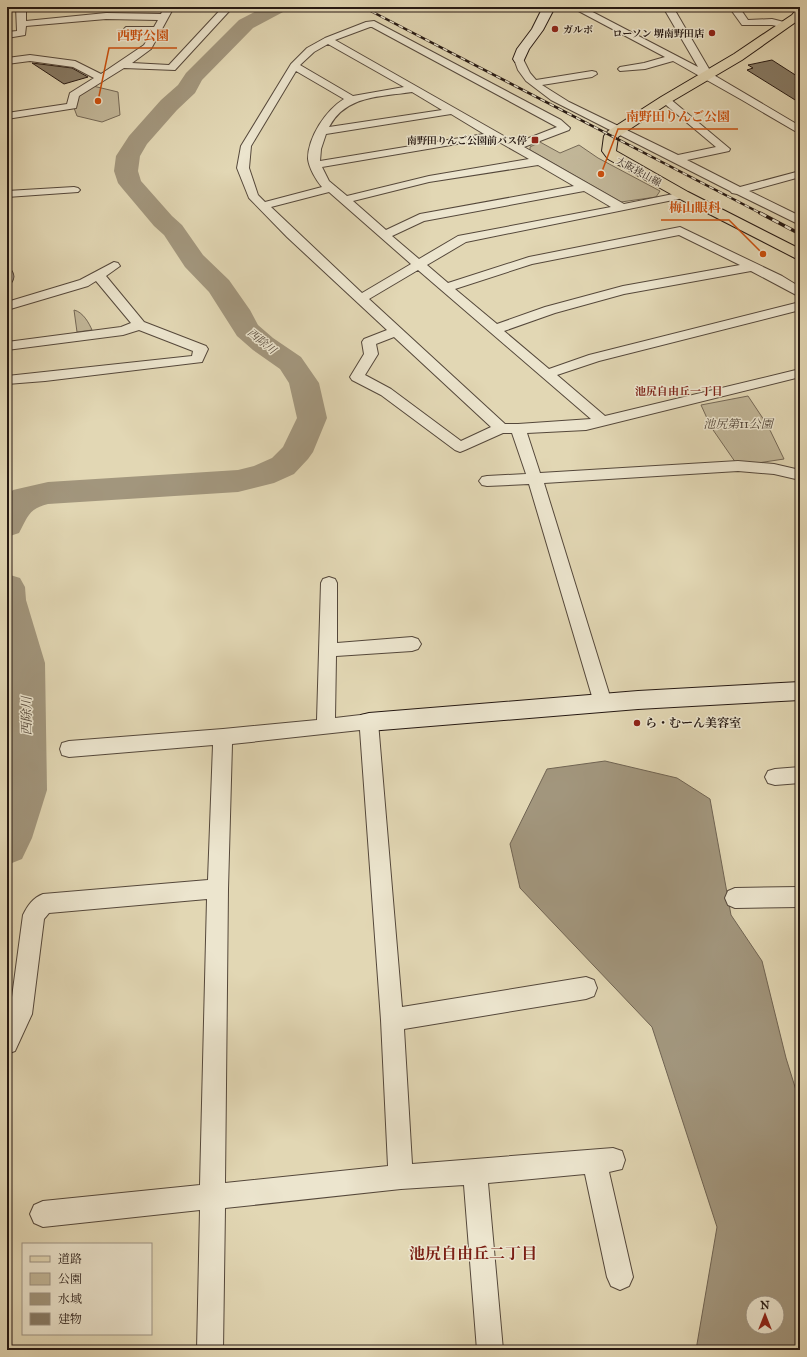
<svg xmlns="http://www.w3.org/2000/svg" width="807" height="1357" viewBox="0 0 807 1357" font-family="'IM FELL Great Primer','Noto Serif JP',serif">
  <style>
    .green { fill: #c2b799; stroke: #746856 }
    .water { fill: #a2967d; stroke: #706453; fill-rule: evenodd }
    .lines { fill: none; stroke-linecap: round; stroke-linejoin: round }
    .river { fill: #a2967d; fill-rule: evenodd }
    .building { fill: #887c67; stroke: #261913 }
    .street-casing { stroke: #55483b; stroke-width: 2 }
    .secondary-casing { stroke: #261913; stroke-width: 2 }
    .primary-casing { stroke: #261913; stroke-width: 2 }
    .street { fill: #ece5ce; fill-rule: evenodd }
    .secondary { fill: #ece5ce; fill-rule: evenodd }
    .primary { fill: #e2d7b4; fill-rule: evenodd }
    .rail-far1-casing { stroke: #261913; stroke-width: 2.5 }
    .rail-casing { stroke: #261913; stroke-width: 3.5 }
    .rail-far1 { stroke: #ece5ce; stroke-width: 1.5; stroke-dasharray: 5; stroke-linecap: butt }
    .rail { stroke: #ece5ce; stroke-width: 2.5; stroke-dasharray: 7; stroke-linecap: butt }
    .poi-dot { fill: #8f2418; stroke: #ece5ce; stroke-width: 1.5 }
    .labels { text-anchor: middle; stroke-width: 3; stroke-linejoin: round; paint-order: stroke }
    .far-poi-label { font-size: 10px; font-weight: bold; fill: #261913; stroke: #ece5ce; text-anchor: end }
    .far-street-label { font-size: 10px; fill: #261913; stroke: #ece5ce }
    .far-water-label { font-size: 11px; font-style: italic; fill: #584b3d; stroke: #ece5ce }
    .far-neighbourhood-label { font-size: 11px; font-weight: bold; fill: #7a1f14; stroke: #ece5ce }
    .park-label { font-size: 12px; font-style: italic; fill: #55483b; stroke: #ece5ce }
    .poi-label { font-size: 12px; font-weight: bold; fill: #261913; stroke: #ece5ce; text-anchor: start }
    .water-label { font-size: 13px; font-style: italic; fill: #584b3d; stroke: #ece5ce }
    .near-neighbourhood-label { font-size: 16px; font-weight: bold; fill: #7a1f14; stroke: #ece5ce }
    .leader { fill: none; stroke: #cb4f0d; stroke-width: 1.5 }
    .callout-dot { fill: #cb4f0d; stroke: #ece5ce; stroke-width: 1.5 }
    .callout-label { font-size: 13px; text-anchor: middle; font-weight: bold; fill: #cb4f0d; stroke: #ece5ce; stroke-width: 3; stroke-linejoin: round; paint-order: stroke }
  </style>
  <rect width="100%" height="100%" fill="#e2d7b4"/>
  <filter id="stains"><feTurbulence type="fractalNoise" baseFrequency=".005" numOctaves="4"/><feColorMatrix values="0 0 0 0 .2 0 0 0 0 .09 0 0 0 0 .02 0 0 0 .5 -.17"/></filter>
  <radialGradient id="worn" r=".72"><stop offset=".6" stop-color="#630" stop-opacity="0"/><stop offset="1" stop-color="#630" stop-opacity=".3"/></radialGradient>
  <path class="green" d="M93 86 118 92 120 115 102 122 77 116 74 108 78 95Z
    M540 142 560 153 579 145 598 158 660 191 656 197 621 202 530 150V147Z
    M74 310C83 312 89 323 92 330L77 332Z
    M748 396 768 426 784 459 738 466 711 427 701 405Z"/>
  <path class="water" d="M605 761 677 778 710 799 731 915 762 961 786 1058 800 1103V1350H696L717 1227 652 1027 520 888 510 844 547 769ZM753 1303H777V1327H753Z"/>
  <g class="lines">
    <path class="river" d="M264 7H288L285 11 253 28 202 80 195 93 177 110 147 144 140 156 138 171 141 181 172 216 182 225 203 255 229 280 250 310 258 325 273 338 301 357 319 383 327 418 313 452 308 459 294 474 274 483 238 492 48 504C28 509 28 517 19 533L7 537V497L13 490 48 482 238 470 254 466 272 458 283 447 297 418 289 383 280 369 253 350 237 336 209 292 185 267 164 235 154 226 122 188 118 183 114 171 116 156 129 136 161 100 178 85 186 73 239 20Z
      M7 574 20 578 25 587 26 600 45 663 47 790 32 838 22 859 7 865Z"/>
  </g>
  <path class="building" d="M772 60 800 78V103L747 70 753 68 748 65Z
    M32 63 72 68 88 77 64 84Z"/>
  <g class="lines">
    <g class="street-casing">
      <path id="street" d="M16 7H26V21L106 13 161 14 164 7H174L151 49 132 63 169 65 223 7H233L175 70 124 68 79 96 76 108 7 119V113L67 104 70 93 94 78 73 67 30 61 7 64V58L30 55 75 61 101 74 144 45 151 33 129 32 124 29 126 27H154L158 20 106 19 26 26 25 35 7 38V32L17 31Z
        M571 7H583L698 67 663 7H673L712 74 800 126V134L742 100 673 61 645 69 620 71 618 69 620 67 644 63 665 57Z
        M729 7H739L748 20 772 19 788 23 790 25 785 28 772 25H742Z
        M791 7H800V12Z
        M374 21 561 120 570 128 569 130 524 147 624 204 683 192 687 193 689 195 687 197 683 198 466 242 427 265 448 283 529 257 680 227 782 276 800 287V297L751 271 624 294 555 313 504 331 549 369 589 355 800 302V310L599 361 557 375 605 416 800 369V377L586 430 527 433 540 473 738 461 774 464 800 470V480L774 474 738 471 544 483 612 703 609 708 603 710 597 708 594 703 529 484 487 486 482 485 479 481 482 477 487 476 526 474 512 433H503L465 450 460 452 455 450 381 395 352 380 350 377 364 354 362 342 364 339 387 330 287 237 249 198 237 168 241 146 291 64 307 48 325 38 366 22ZM370 27H372L557 127 516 143 335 40ZM328 44 404 87 353 96 300 65 314 52ZM296 71 344 99C326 110 308 137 308 159 309 168 316 180 322 187L265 202 258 195 249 168 251 146ZM412 92 442 110 329 127C346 95 380 97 412 92ZM451 114 484 134 320 161 321 149 326 134ZM492 138 529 159 429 176 347 196 329 181 322 167ZM538 165 574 186 420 214 386 230 353 201 429 182ZM584 191 611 207 458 236 419 259 392 236 424 221ZM329 192 411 264 362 293 271 207ZM679 235 740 265 623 286 545 307 497 324 455 289 532 264ZM418 270 591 419 518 424H505L369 299ZM394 337 491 427 461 441 391 389 365 375 378 354 376 344Z
        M519 56 522 57 530 73 536 80 592 71 596 72 597 74 592 77 542 85 569 102 678 155 716 147 660 100 661 98H669L730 149 729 151 687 160 740 187 800 171V177L749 191 800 216V225L737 194 732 193 730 191 551 100 526 81 518 70 514 59Z
        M74 187 78 188 80 190 78 192 7 197V191Z
        M114 262 118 263 120 266 106 276 144 322 206 346 208 349 202 362 45 381 7 384V376L192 356 193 351 139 330 123 335 7 350V342L121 327 131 323 96 281 88 286 7 310V302L80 280Z
        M7 269 11 270C14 274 14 279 11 283L7 284Z
        M329 577 335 579 337 583V643L412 637 418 639 421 644 418 649 412 651 336 656 335 718 369 714 376 717 378 722 402 1007 586 977 594 980 597 988 594 996 586 999 404 1029 412 1164 613 1148 622 1151 625 1160 622 1169 609 1172 633 1277 629 1286 620 1290 611 1286 607 1277 585 1174 488 1183 503 1350H477L464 1185 401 1189 225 1208 223 1350H197L200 1210 43 1227 34 1223 30 1214 34 1205 43 1201 200 1185 207 899 49 913 44 919 32 1014 15 1051 7 1054V1018L10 1012 23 915C28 905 33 898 43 894L208 880 213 745 69 757 62 755 60 749 62 743 69 741 223 729 317 720 321 583 323 579ZM360 730 381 1020 388 1166 225 1183 228 889 232 744Z
        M800 767V783L775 785 768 783 765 777 768 771 775 769Z
        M800 887V907L735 908 728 905 725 898 728 891 735 888Z"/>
    </g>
    <g class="secondary-casing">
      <path id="secondary" d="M543 7H555L543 30 529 49 523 62H515L513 59 517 49 532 29Z
        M800 682V700L638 709 369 731 361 729 358 722 361 715 369 713 638 691Z"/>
    </g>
    <g class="primary-casing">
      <path id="primary" d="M800 9V19L742 60 669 103 618 137 616 151 688 192 800 249V260L795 258 678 198 608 159 602 151 604 136 608 131 661 97 734 54 792 15 796 10Z"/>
    </g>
    <use href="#street" class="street"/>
    <use href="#secondary" class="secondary"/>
    <use href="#primary" class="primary"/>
    <g class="rail-far1-casing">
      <path id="rail-far1" d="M363 7 762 214"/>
    </g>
    <g class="rail-casing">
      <path id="rail" d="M760 213 800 234"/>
    </g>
    <use href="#rail-far1" class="rail-far1"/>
    <use href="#rail" class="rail"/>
  </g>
  <g class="poi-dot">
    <circle cx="555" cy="29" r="4"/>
    <circle cx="712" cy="33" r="4"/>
    <rect x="531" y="136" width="8" height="8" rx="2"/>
    <circle cx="637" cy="723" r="4"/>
  </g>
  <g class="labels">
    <g class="far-poi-label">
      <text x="563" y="33" text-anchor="start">ガルボ</text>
      <text x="704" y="37">ローソン 堺南野田店</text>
      <text x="527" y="144">南野田りんご公園前バス停</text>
    </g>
    <g class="far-street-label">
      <text transform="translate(639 171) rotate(29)" y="4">大阪狭山線</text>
    </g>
    <g class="far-water-label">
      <text transform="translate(262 341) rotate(39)" y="4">西除川</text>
    </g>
    <g class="far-neighbourhood-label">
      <text x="679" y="395">池尻自由丘一丁目</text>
    </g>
    <g class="park-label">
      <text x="738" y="428">池尻第11公園</text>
    </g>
    <g class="poi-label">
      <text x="645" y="727">ら・むーん美容室</text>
    </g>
    <g class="water-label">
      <text transform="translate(26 716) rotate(-90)" y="5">西除川</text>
    </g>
    <g class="near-neighbourhood-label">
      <text x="473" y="1259">池尻自由丘二丁目</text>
    </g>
  </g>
  <path class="leader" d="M98 101L109 48H177M601 174L618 129H738M763 254L729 220H661"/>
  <g class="callout-dot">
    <circle cx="98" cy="101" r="4"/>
    <circle cx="601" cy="174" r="4"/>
    <circle cx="763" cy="254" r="4"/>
  </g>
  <g class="callout-label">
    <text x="143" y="40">西野公園</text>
    <text x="678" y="121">南野田りんご公園</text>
    <text x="695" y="212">梅山眼科</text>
  </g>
  <rect width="807" height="1357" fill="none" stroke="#e2d7b4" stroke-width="24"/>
  <rect x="8" y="8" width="791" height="1341" fill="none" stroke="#261913" stroke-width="2"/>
  <rect x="12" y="12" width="783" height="1333" fill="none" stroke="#261913"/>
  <rect x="22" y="1243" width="130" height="92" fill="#ece5ce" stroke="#9d9383"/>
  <rect x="30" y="1256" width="20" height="6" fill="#e2d7b4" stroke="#9d9383"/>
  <text x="58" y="1263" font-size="12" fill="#261913">道路</text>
  <rect x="30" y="1273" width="20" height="12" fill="#c2b799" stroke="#9d9383"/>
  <text x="58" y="1283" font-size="12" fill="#261913">公園</text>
  <rect x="30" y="1293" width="20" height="12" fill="#a2967d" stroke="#9d9383"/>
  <text x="58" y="1303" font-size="12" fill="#261913">水域</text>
  <rect x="30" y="1313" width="20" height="12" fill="#887c67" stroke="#9d9383"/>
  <text x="58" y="1323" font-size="12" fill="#261913">建物</text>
  <g transform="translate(765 1315)"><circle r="19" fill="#ece5ce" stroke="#9d9383"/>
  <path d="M0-3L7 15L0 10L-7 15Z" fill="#8f2418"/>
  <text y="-6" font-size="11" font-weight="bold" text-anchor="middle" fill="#261913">N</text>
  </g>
  <rect width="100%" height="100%" filter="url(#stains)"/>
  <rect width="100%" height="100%" fill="url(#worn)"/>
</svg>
